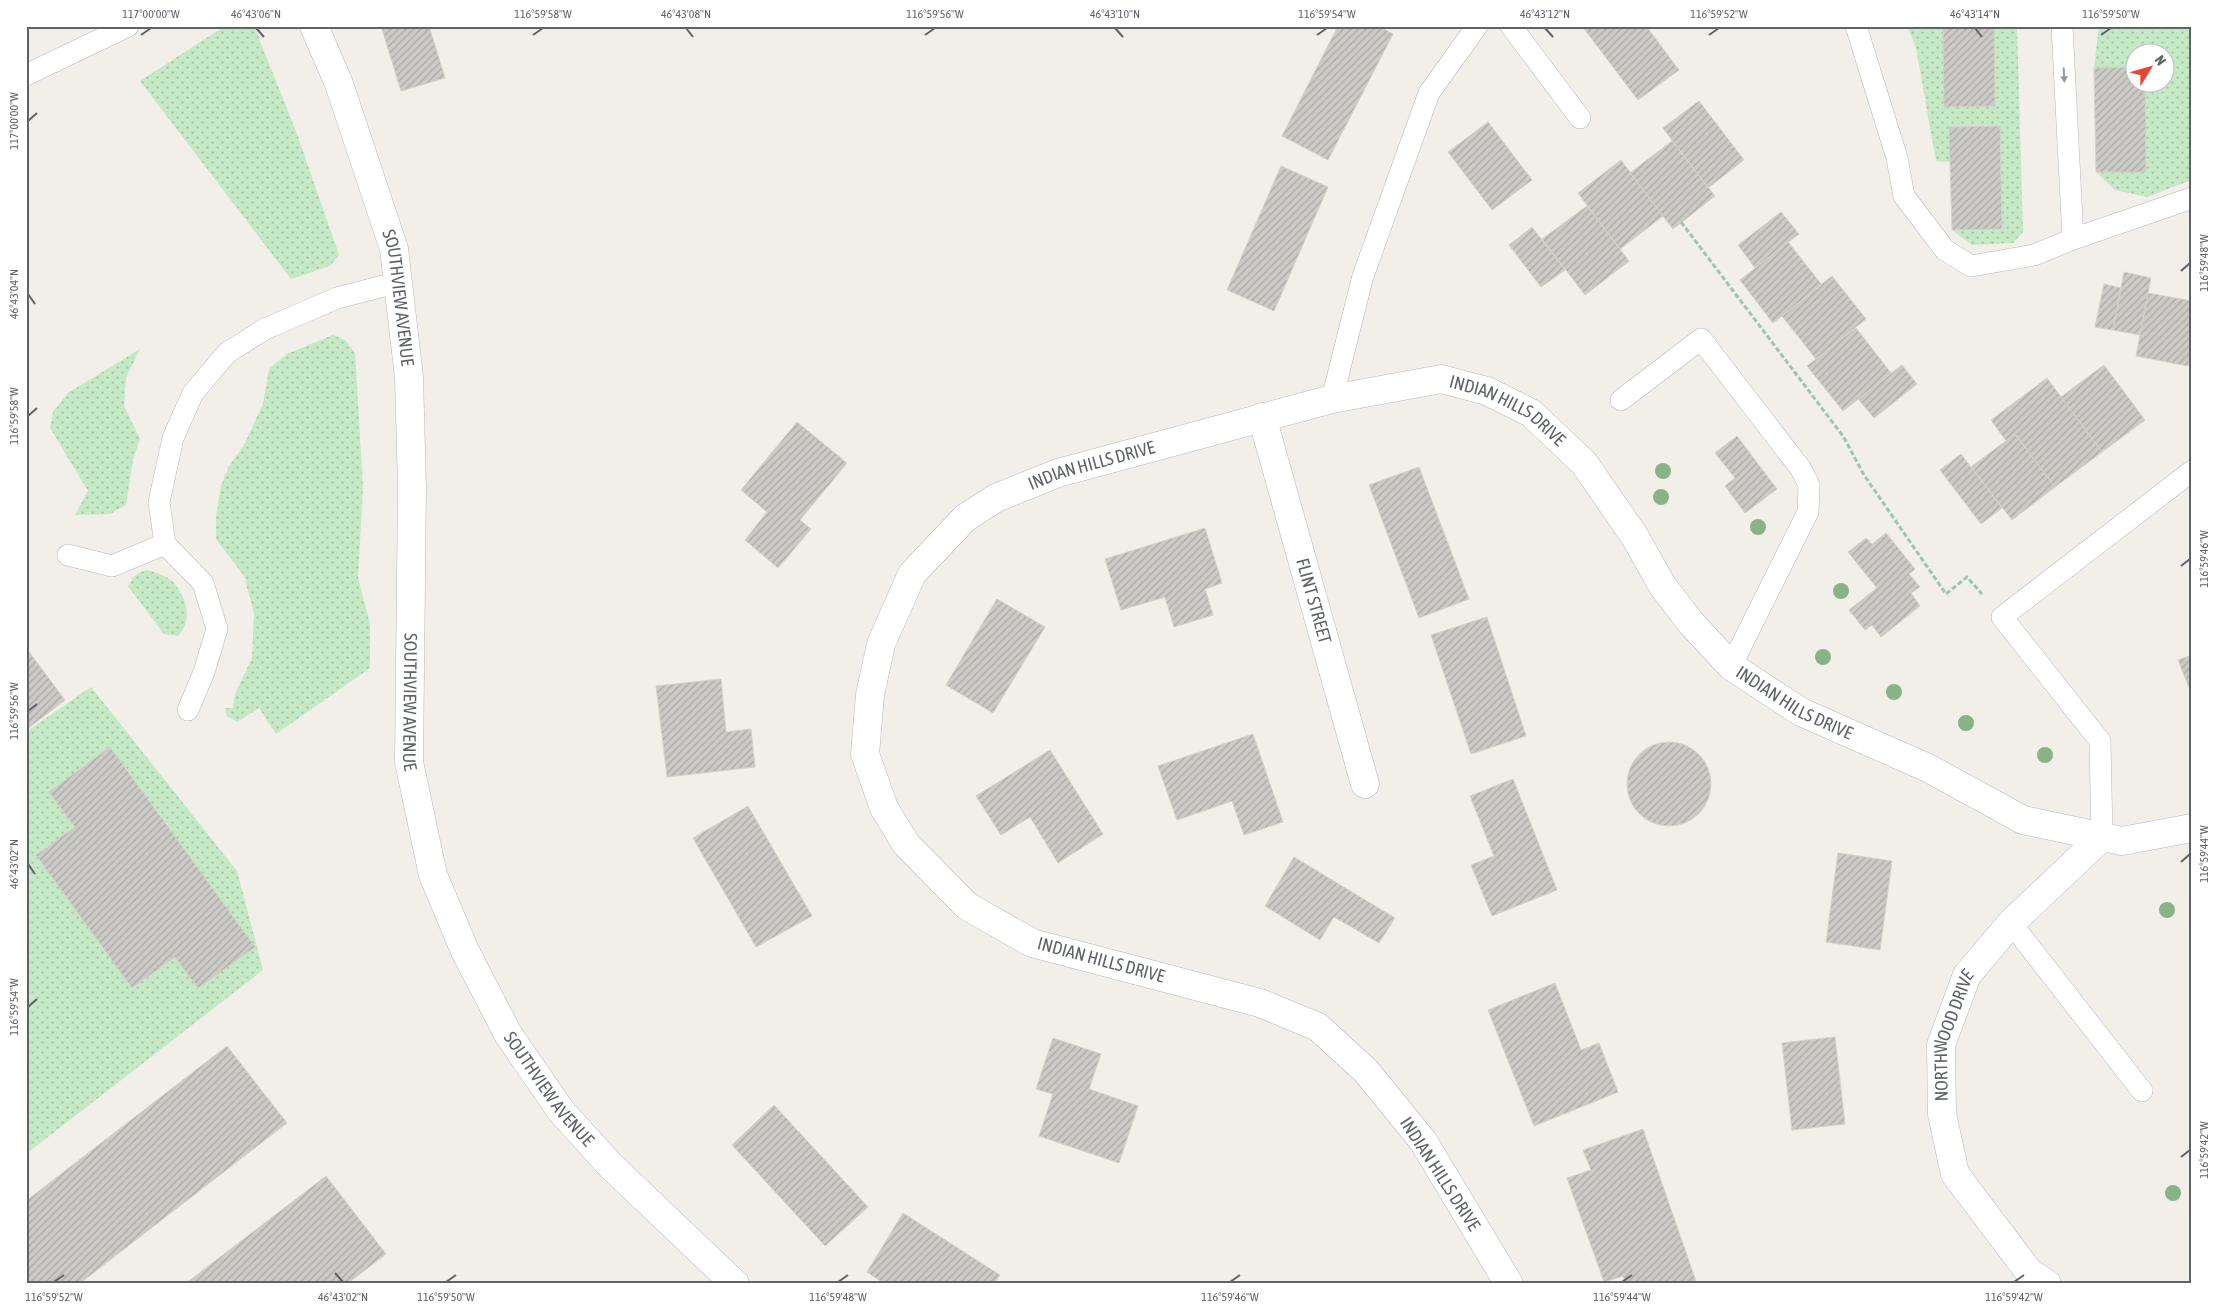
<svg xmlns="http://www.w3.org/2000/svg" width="2218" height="1310" viewBox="0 0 2218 1310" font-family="'Asap Condensed',sans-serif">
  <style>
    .grass { fill: url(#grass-dots) }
    .building { fill: url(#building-hatch); stroke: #d6d1c6 }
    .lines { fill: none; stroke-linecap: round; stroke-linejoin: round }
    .lane-casing { stroke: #b5b8bc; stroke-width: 22 }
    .street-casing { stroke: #b5b8bc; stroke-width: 29 }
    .path { stroke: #9cc7a9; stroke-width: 3; stroke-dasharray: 5 2.5; stroke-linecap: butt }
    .lane { stroke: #fff; stroke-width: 21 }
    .street { stroke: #fff; stroke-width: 28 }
    .tree { fill: #89b387 }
    .oneway { fill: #979a9d }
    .ticks { fill: none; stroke: #5f6368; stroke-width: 2 }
    .labels { text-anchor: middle; stroke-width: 4.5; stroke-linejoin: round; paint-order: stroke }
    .street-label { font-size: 18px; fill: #5f6368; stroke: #fff }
    .neatline { fill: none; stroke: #5f6368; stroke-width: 2 }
    .ticks-label { font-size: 12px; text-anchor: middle; fill: #5f6368 }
  </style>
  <defs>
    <pattern id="grass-dots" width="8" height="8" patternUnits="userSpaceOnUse" patternTransform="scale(1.25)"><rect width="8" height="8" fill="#c5e8c5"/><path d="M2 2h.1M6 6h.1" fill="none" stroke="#a3c0a4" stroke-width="1.8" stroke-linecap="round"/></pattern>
    <pattern id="building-hatch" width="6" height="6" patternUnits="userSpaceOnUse" patternTransform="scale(1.25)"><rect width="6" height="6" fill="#cccac5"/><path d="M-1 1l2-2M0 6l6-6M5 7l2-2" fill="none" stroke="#a9a8a4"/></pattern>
  </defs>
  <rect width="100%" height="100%" fill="#f1efe8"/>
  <path class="grass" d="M225 26H254L297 134 339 255 330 266 291 279 140 81Z
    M1907 26H1943L1944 107 1995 106 1994 26H2017L2023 232 2013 243 1972 245 1952 230 2002 229 2000 126 1950 127V162L1936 161 1916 48Z
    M2099 26H2192V180L2147 197 2115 190 2096 172H2146L2145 83 2166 82V52H2136L2135 67 2094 68Z
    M333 335 345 340 355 353 363 487 358 578 370 624V668L276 734 259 708 237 722 227 716 225 708H233L235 694 252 658 254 613 244 576 216 539V517L221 486 228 468 244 445 263 404 269 369 287 354Z
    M140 349 126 378 124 406 140 439 133 459 126 505 110 514 75 515 88 491 50 428 53 412 68 393Z
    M148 570C157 573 167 576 173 582 187 597 193 621 178 636L164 634 128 586C133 576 137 572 148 570Z
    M91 687 237 871 263 970 26 1154V732Z"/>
  <path class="building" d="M381 26H429L445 78 401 91Z
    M1338 26H1378L1393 34 1328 160 1282 136Z
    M1582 26H1646L1679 70 1638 100Z
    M1943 26H1994L1995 106 1944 107Z
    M2136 67V82H2145L2146 172H2096L2094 68Z
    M1699 101 1744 160 1708 188 1663 128Z
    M1488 122 1532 180 1492 210 1448 152Z
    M2000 126 2002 229 1952 230 1949 127Z
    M1672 141 1715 196 1673 229 1630 173Z
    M1621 160 1663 216 1620 249 1578 193Z
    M1281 166 1328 187 1274 311 1227 290Z
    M1587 206 1629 261 1585 295 1542 239Z
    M1781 212 1799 234 1755 268 1738 245Z
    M1532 227 1565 270 1541 287 1509 245Z
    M1788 242 1822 285 1773 323 1740 280Z
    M2124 272 2151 278 2140 335 2113 330Z
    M1832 276 1866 319 1816 359 1782 316Z
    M2104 284 2121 288 2113 330 2095 327Z
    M2148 293 2192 301V347L2188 366 2136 356Z
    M1856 328 1891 373 1843 411 1807 366Z
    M1902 365 1917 384 1874 418 1858 399Z
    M2104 365 2145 420 2102 452 2061 397Z
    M2047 378 2102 452 2055 487 2015 434 2006 441 1991 420Z
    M797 422 847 463 800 520 811 529 778 568 745 540 767 512 741 490Z
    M2015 434 2055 487 2012 520 1971 467Z
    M1737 436 1777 489 1745 513 1725 486 1735 478 1715 453Z
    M1961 454 2002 508 1981 524 1940 470Z
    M1419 467 1469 599 1419 618 1369 485Z
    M1205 528 1222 583 1205 589 1213 615 1174 627 1165 597 1121 610 1105 559Z
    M1886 533 1915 569 1909 574 1920 587 1911 593 1920 606 1881 637 1872 625 1865 630 1849 610 1877 588 1848 552 1866 538 1872 544Z
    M997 599 1045 627 993 713 946 685Z
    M1487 617 1526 736 1471 754 1431 635Z
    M26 648 65 700 26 730Z
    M2192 655V695L2178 660Z
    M721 679 726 732 751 729 755 767 667 777 656 686Z
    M1253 734 1283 822 1244 835 1232 801 1177 820 1158 766Z
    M1627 784a42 42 0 1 1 84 0a42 42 0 1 1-84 0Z
    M110 747 255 947 198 988 175 957 132 988 36 855 75 827 49 792Z
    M1050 750 1103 834 1058 863 1030 817 1001 835 976 796Z
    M1513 779 1557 890 1492 916 1471 865 1494 856 1470 796Z
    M748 806 812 916 756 947 693 838Z
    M1838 853 1892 861 1880 950 1826 942Z
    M1294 857 1395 918 1379 943 1334 917 1320 940 1265 906Z
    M1555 983 1581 1050 1599 1043 1618 1092 1534 1126 1488 1010Z
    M1835 1037 1845 1124 1792 1130 1782 1043Z
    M1053 1038 1101 1054 1089 1089 1138 1106 1119 1163 1039 1136 1053 1094 1036 1089Z
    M227 1046 287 1123 79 1284H26V1201Z
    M774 1105 868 1207 825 1246 732 1145Z
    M1643 1129 1697 1284H1626L1623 1276 1604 1282 1567 1178 1591 1170 1583 1150Z
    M326 1176 386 1254 347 1284H185Z
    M903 1213 1000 1275 994 1284H885L867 1272Z"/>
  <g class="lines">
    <g class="lane-casing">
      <path id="lane" d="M1511 26 1580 118
        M1856 26 1897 158 1904 196 1945 250 1971 266 2034 255 2073 239 2192 198
        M2062 26 2073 239
        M26 75 128 26
        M1332 399 1363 276 1429 93 1477 26
        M1621 400 1701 339 1801 469 1809 485 1808 512 1731 666
        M165 544 203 583 217 629 204 672 188 710
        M68 555 112 566 165 544 159 502 173 438 193 393 227 353 265 329 337 298 399 282
        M2102 837 2100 741 2002 617 2192 471
        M2011 923 2142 1091"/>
    </g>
    <g class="street-casing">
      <g id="street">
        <path id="s1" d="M314 26 339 84 394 249 409 377 412 487 409 762 433 875 465 951 508 1034 561 1111 611 1166 735 1284"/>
        <path id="s2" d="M1262 417 1365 784"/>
        <path id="s3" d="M1509 1284 1423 1141 1366 1071 1318 1027 1260 1003 1032 943 967 906 906 844 884 808 865 754 870 695 881 644 912 574 965 518 996 498 1058 473 1332 399 1441 379 1487 391 1531 413 1584 463 1635 537 1662 585 1691 623 1731 666 1801 712 1928 768 2023 820 2122 841 2192 828"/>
        <path id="s4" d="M2047 1284 2029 1272 1955 1174 1942 1114 1941 1045 1967 975 2011 923 2102 837"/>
      </g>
    </g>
    <path class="path" d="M1681 222 1843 436 1864 475 1946 594 1967 577 1982 594"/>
    <use href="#lane" class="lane"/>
    <use href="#street" class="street"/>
  </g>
  <g class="tree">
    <circle cx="1663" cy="471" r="8"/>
    <circle cx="1661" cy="497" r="8"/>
    <circle cx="1758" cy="527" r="8"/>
    <circle cx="1841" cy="591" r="8"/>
    <circle cx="1823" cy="657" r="8"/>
    <circle cx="1894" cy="692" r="8"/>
    <circle cx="1966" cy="723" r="8"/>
    <circle cx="2045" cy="755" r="8"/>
    <circle cx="2167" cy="910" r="8"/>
    <circle cx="2173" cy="1193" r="8"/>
  </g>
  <defs><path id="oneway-solid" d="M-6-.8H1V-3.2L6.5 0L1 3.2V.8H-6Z" transform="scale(1.25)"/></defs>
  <use class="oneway" href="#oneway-solid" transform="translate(2064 75) rotate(87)"/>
  <path class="ticks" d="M256 28 264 37M686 28 693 37M1115 28 1123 37M1545 28 1553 37M1975 28 1982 37M141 35 151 28M533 35 543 28M925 35 935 28M1317 35 1327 28M1709 35 1719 28M2101 35 2111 28M28 121 37 113M2181 271 2190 263M28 294 35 304M28 416 37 408M2181 566 2190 559M28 711 37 704M2181 862 2190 854M28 864 35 874M28 1007 37 999M2181 1157 2190 1150M335 1273 343 1282M54 1282 64 1275M446 1282 456 1275M838 1282 848 1275M1230 1282 1240 1275M1622 1282 1632 1275M2014 1282 2024 1275"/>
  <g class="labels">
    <g class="street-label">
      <text dy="6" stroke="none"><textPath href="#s1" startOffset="286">SOUTHVIEW AVENUE</textPath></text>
      <text dy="6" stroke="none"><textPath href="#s3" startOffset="1720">INDIAN HILLS DRIVE</textPath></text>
      <text dy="6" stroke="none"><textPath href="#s3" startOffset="1285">INDIAN HILLS DRIVE</textPath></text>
      <text dy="6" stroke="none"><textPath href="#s2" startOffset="191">FLINT STREET</textPath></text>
      <text dy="6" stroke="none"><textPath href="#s1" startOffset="691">SOUTHVIEW AVENUE</textPath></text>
      <text dy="6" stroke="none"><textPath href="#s3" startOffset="2140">INDIAN HILLS DRIVE</textPath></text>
      <text transform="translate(1101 960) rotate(15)" y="6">INDIAN HILLS DRIVE</text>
      <text dy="6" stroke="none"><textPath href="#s4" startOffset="286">NORTHWOOD DRIVE</textPath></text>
      <text dy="6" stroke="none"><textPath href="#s1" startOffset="1111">SOUTHVIEW AVENUE</textPath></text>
      <text transform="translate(1440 1174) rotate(57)" y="6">INDIAN HILLS DRIVE</text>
    </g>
  </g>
  <rect width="2218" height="1310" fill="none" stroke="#ffffff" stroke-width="55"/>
  <g transform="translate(2150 68) rotate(53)"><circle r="24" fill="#ffffff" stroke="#bfc1c3"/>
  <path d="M0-4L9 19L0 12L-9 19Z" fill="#ea4335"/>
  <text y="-8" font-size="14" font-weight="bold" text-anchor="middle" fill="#5f6368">N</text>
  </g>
  <rect x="28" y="28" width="2162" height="1254" class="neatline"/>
  <g class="ticks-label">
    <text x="151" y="18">117°00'00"W</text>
    <text x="256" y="18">46°43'06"N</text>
    <text x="543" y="18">116°59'58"W</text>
    <text x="686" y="18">46°43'08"N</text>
    <text x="935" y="18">116°59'56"W</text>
    <text x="1115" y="18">46°43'10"N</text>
    <text x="1327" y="18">116°59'54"W</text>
    <text x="1545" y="18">46°43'12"N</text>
    <text x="1719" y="18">116°59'52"W</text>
    <text x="1975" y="18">46°43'14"N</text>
    <text x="2111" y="18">116°59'50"W</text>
    <text transform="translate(14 121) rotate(-90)" y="4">117°00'00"W</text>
    <text transform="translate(2204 263) rotate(-90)" y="4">116°59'48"W</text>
    <text transform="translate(14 294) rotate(-90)" y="4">46°43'04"N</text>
    <text transform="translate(14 416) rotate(-90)" y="4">116°59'58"W</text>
    <text transform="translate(2204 559) rotate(-90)" y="4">116°59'46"W</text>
    <text transform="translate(14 711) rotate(-90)" y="4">116°59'56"W</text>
    <text transform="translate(2204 854) rotate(-90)" y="4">116°59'44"W</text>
    <text transform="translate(14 864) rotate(-90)" y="4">46°43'02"N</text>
    <text transform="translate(14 1007) rotate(-90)" y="4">116°59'54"W</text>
    <text transform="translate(2204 1150) rotate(-90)" y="4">116°59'42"W</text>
    <text x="54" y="1301">116°59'52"W</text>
    <text x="343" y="1301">46°43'02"N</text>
    <text x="446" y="1301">116°59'50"W</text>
    <text x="838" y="1301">116°59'48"W</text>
    <text x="1230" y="1301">116°59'46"W</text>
    <text x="1622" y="1301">116°59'44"W</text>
    <text x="2014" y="1301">116°59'42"W</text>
  </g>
</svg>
